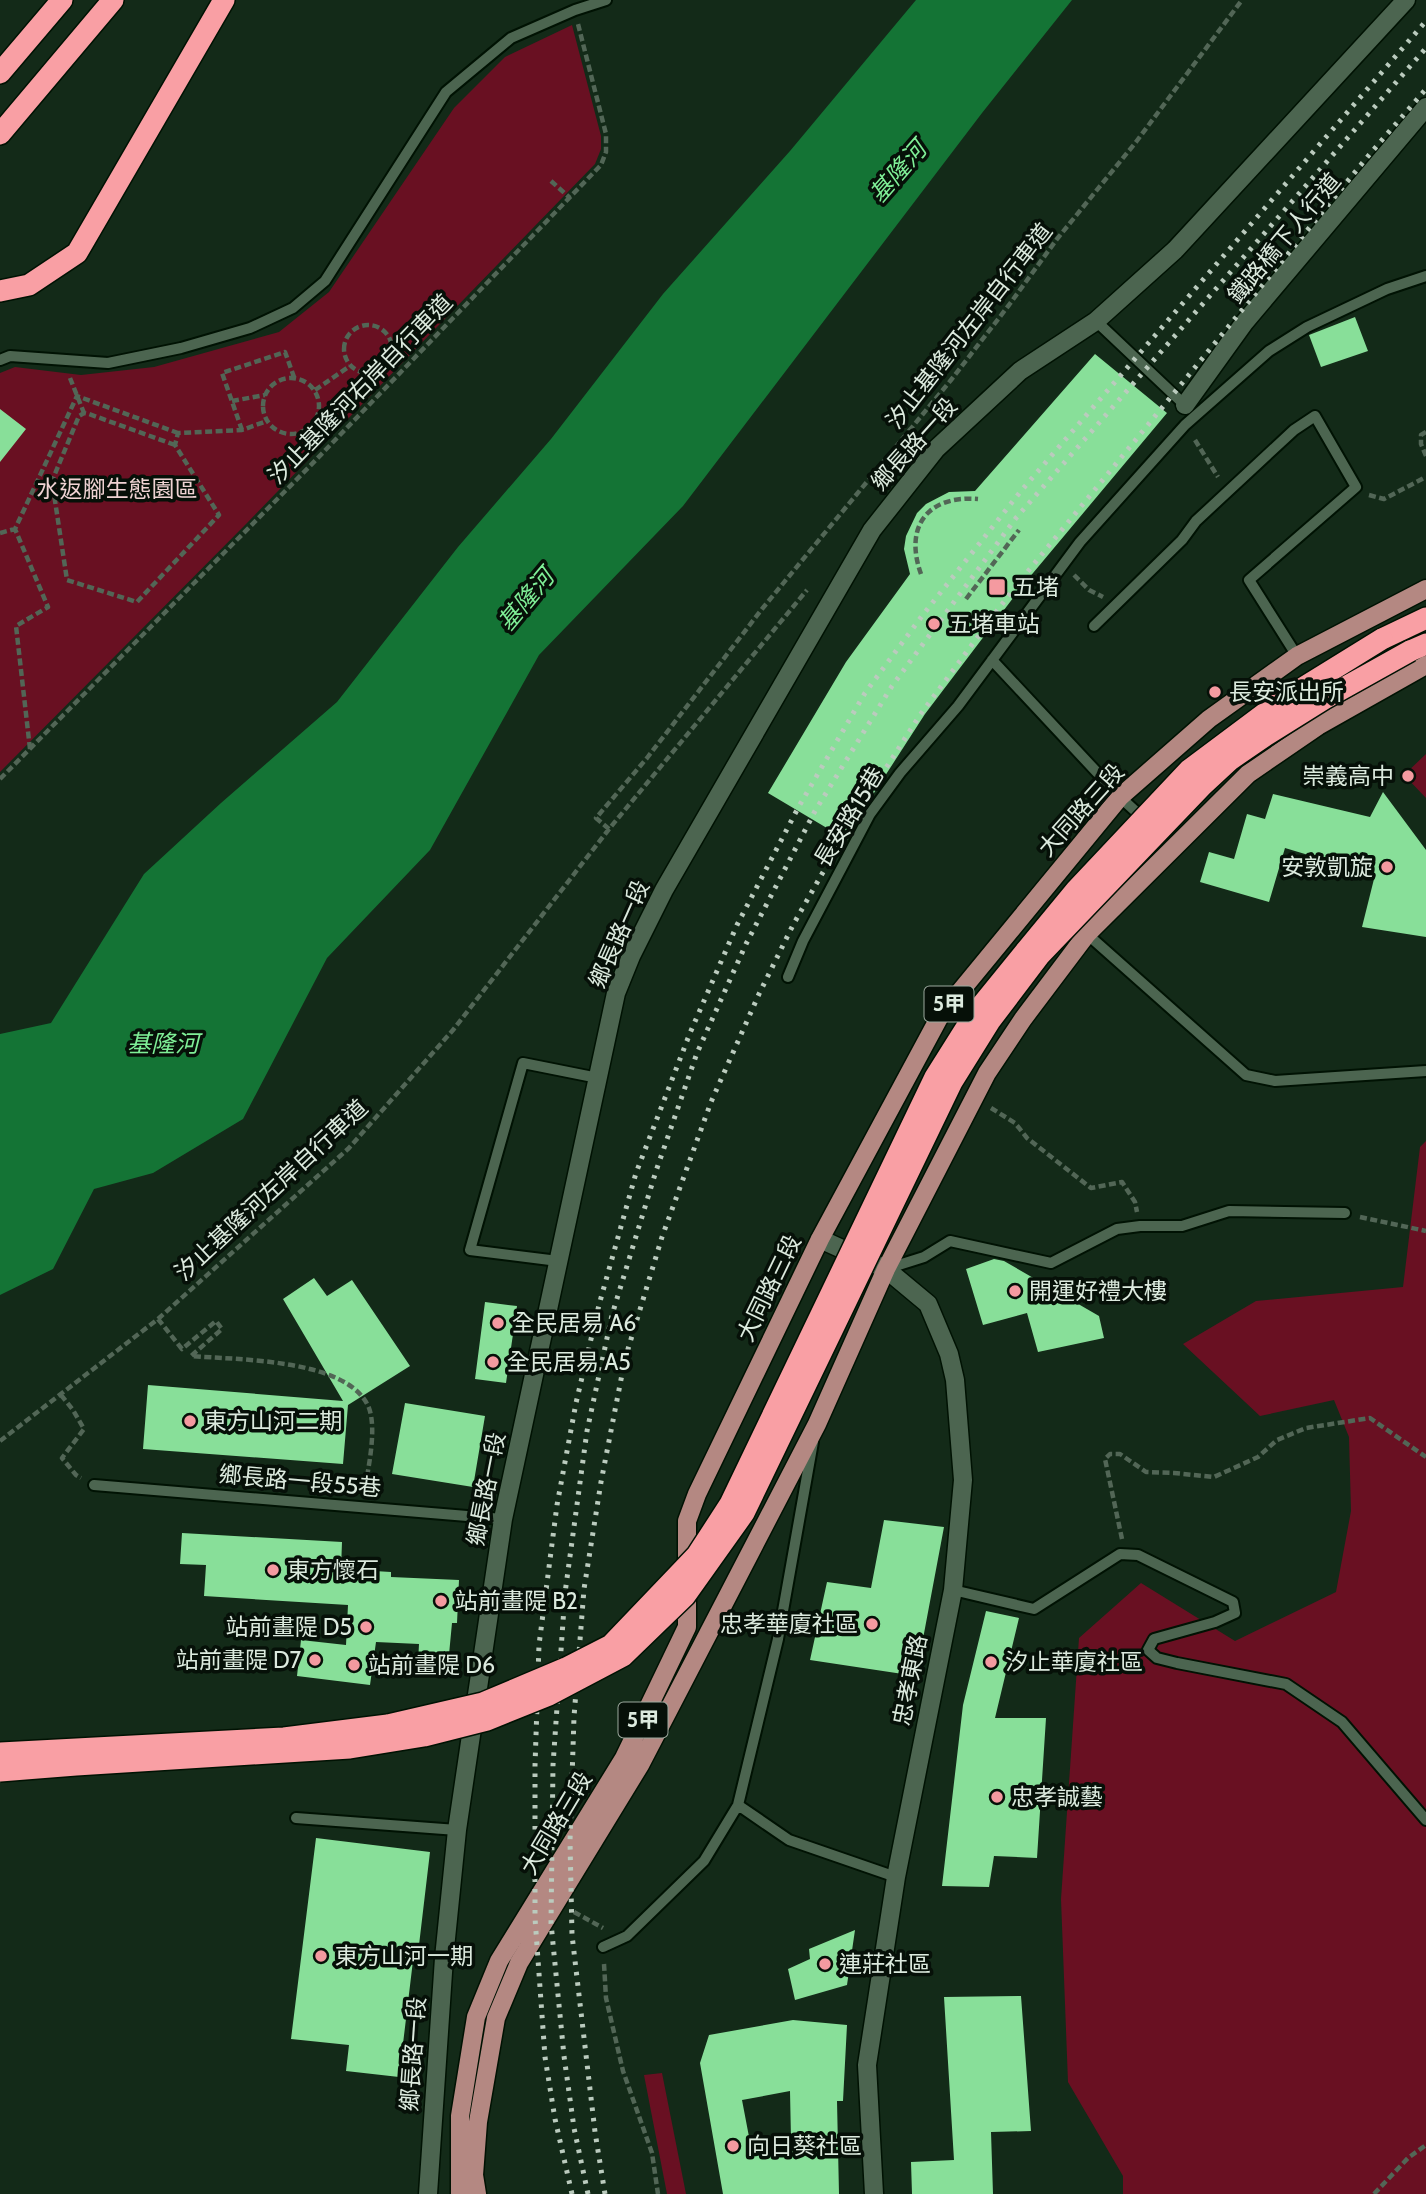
<svg xmlns="http://www.w3.org/2000/svg" width="1426" height="2194" viewBox="0 0 1426 2194" font-family="Cabin,'Noto Sans TC',sans-serif">
  <style>
    .green { fill: #691022 }
    .water { fill: #147435 }
    .building { fill: #88df99; fill-rule: evenodd }
    .lines { fill: none; stroke-linecap: round; stroke-linejoin: round }
    .lane-casing { stroke: #001203; stroke-width: 14 }
    .street-casing { stroke: #001203; stroke-width: 21 }
    .primary-casing { stroke: #001203; stroke-width: 21 }
    .highway-casing { stroke: #001203; stroke-width: 24 }
    .path { stroke: #526656; stroke-width: 4.5; stroke-dasharray: 7 3.5; stroke-linecap: butt }
    .lane { stroke: #4c6550; stroke-width: 10 }
    .street { stroke: #4c6550; stroke-width: 18 }
    .primary { stroke: #b48882; stroke-width: 18 }
    .highway { stroke: #f99fa4; stroke-width: 21 }
    .rail { stroke: #bbcbbe; stroke-width: 5; stroke-dasharray: 3.5 7; stroke-linecap: butt }
    .highway-bridge-casing { stroke: #001203; stroke-width: 24; stroke-linecap: butt }
    .highway-bridge { stroke: #f99fa4; stroke-width: 21 }
    .poi-dot { fill: #f49aa0; stroke: #061008; stroke-width: 2.5 }
    .labels { text-anchor: middle; stroke-width: 7; stroke-linejoin: round; paint-order: stroke }
    .shield { fill: #061008; stroke: #9ca99e; stroke-width: 2 }
    .shield-label { font-size: 21px; font-weight: bold; fill: #dceade }
    .street-label { font-size: 23px; fill: #dceade; stroke: #061008 }
    .park-label { font-size: 23px; fill: #efd3d3; stroke: #061008 }
    .poi-label { font-size: 23px; fill: #dceade; stroke: #061008; text-anchor: start }
    .water-label { font-size: 24px; font-style: italic; fill: #7fef97; stroke: #061008 }
  </style>
  <rect width="100%" height="100%" fill="#132a18"/>
  <path class="green" d="M572 25 601 136V149L595 164 247 523 0 772V373L15 367 81 375 154 367 279 332 329 292 454 108 505 57Z
    M1426 754V798L1404 775Z
    M1426 1141V2194H1123V2176L1068 2082 1061 1899 1079 1638 1141 1583 1235 1641 1336 1592 1351 1511 1349 1437 1334 1400 1260 1416 1183 1344 1256 1301 1403 1287 1420 1147Z
    M662 2073 686 2194H667L644 2075Z"/>
  <path class="water" d="M916 0H1072L982 113 683 506 539 655 430 850 327 958 243 1119 153 1173 94 1189 53 1269 0 1295V1034L51 1023 144 874 221 803 337 702 458 547 551 439 663 294 790 151Z"/>
  <path class="building" d="M1355 317 1368 351 1321 367 1309 335Z
    M1095 354 1167 413 1023 585 925 714 863 810 847 840 768 793 846 662 910 574 904 549 906 536 917 513 926 504 949 492 975 491Z
    M0 409 26 429 0 462Z
    M1383 792 1426 850V937L1362 927 1375 875 1285 848 1269 902 1200 882 1209 852 1234 859 1247 814 1265 819 1273 794 1370 817Z
    M994 1259 1004 1261 1099 1316 1104 1338 1038 1352 1027 1313 983 1325 966 1269Z
    M314 1278 327 1296 352 1280 410 1366 348 1405 343 1464 143 1449 148 1385 343 1401 283 1299Z
    M485 1302 517 1306 506 1383 475 1379Z
    M405 1403 485 1416 473 1487 392 1474Z
    M884 1520 944 1527 916 1676 810 1660 827 1582 871 1588Z
    M182 1533 342 1542 341 1569 391 1572V1577L459 1580 457 1623H452L448 1665 418 1662 419 1644 376 1642 370 1685 297 1676 301 1640 346 1645 348 1605 204 1596 206 1565 180 1564Z
    M986 1611 1019 1618 995 1718H1046L1037 1858 994 1856 989 1887 942 1886 963 1705Z
    M316 1838 430 1852 419 1945 415 1944 399 2077 346 2071 349 2045 291 2039Z
    M855 1930 847 1985 795 2000 788 1969 810 1959 809 1949Z
    M1021 1996 1031 2131 991 2132 993 2194H912L911 2162 954 2160 944 1997Z
    M793 2020 847 2025 843 2101H837L839 2194H723L700 2063 709 2035ZM790 2091 791 2140 750 2142 742 2100Z"/>
  <g class="lines">
    <g class="lane-casing">
      <path id="lane" d="M1096 321 1187 407
        M0 360 10 356 108 363 181 348 250 328 293 308 325 281 446 92 511 38 575 10 606 0
        M1094 626 1182 540 1196 521 1294 430 1315 416 1356 487 1249 580 1297 656
        M992 660 1120 797 1145 820
        M1087 934 1246 1075 1275 1081 1426 1071
        M788 977 803 941 870 814 900 773 958 706 1080 542 1185 425 1269 351 1307 327 1387 289 1426 276
        M558 1261 470 1250 523 1063 598 1078
        M886 1269 924 1257 950 1241 1051 1263 1117 1229 1140 1226H1182L1229 1211 1345 1213
        M94 1485 503 1519
        M953 1590 1034 1609 1120 1554 1138 1555 1233 1602 1235 1613 1215 1622 1154 1639 1148 1650 1157 1658 1177 1663 1286 1684 1342 1722 1426 1820
        M738 1805 778 1639 813 1442
        M296 1818 457 1830
        M603 1947 627 1936 704 1861 738 1805 789 1840 896 1877"/>
    </g>
    <g class="street-casing">
      <path id="street" d="M1185 405 1244 323 1426 107
        M820 1239 886 1269 928 1304 949 1354 955 1380 963 1480 953 1590 896 1877 867 2065 874 2194
        M428 2194 444 1958 457 1830 503 1519 616 993 631 956 664 890 872 530 936 449 1020 371 1096 321 1175 250 1406 0"/>
    </g>
    <g class="primary-casing">
      <path id="primary" d="M460 2194V2116L476 2017 499 1961 624 1758 687 1627V1521L697 1494 820 1239 940 1016 1120 797 1209 719 1297 656 1426 589
        M477 2194 474 2175 478 2122 496 2018 519 1963 640 1765 817 1424 886 1269 987 1073 1023 1019 1087 934 1248 774 1318 726 1426 665"/>
    </g>
    <g class="highway-casing">
      <path id="highway" d="M0 73 62 0
        M0 134 113 0
        M0 291 29 285 77 253 224 0
        M1382 639 1426 618
        M1410 651 1426 644"/>
    </g>
    <path class="path" d="M551 181 570 198
      M344 349a24 24 0 1 1 48 0a24 24 0 1 1-48 0Z
      M263 406a28 28 0 1 1 56 0a28 28 0 1 1-56 0Z
      M70 378 84 413
      M315 390 350 366
      M232 401 265 395
      M242 430 222 373 285 352 294 377
      M1426 432 1421 435V444L1426 456
      M1195 440 1218 477
      M175 445 89 414 84 413 79 416 52 481 67 580 137 602 219 515 175 445 178 433 242 430 267 421
      M1369 495 1384 499 1426 477
      M0 533 15 529
      M921 574C904 527 927 495 978 499
      M1074 575 1089 590 1103 597
      M966 599 1019 530
      M30 749 16 626 48 607 15 529 77 396 178 433
      M0 779 309 467 601 165 606 152V134L578 24
      M609 829 596 818 647 758 762 609 951 380 1009 305 1057 239 1136 142 1242 0
      M991 1108 1015 1123 1027 1138 1091 1188 1122 1182 1135 1202 1137 1212
      M1360 1217 1426 1231
      M158 1319 182 1349 216 1321 222 1329 191 1356C237 1360 349 1358 369 1408 377 1430 368 1470 364 1493
      M61 1395 73 1410 84 1429 62 1458 76 1475 81 1478
      M0 1441 158 1319 349 1148 453 1030 609 829 807 590
      M1122 1539 1105 1459 1110 1454H1120L1146 1472 1174 1473 1214 1477 1258 1457 1277 1440 1306 1428 1370 1418 1426 1457
      M574 1912 603 1928
      M604 1964 606 1998 623 2071 652 2153 658 2194
      M1374 2194 1408 2158 1426 2145"/>
    <use href="#lane" class="lane"/>
    <use href="#street" class="street"/>
    <use href="#primary" class="primary"/>
    <use href="#highway" class="highway"/>
    <path class="rail" d="M572 2194 555 2119 545 2057 535 1918V1766L539 1645 557 1505 576 1403 599 1305 636 1173 690 1033 737 925 798 808 865 693 922 616 1021 491 1426 21
      M588 2194 574 2128 564 2056 551 1923 553 1765 565 1593 587 1431 612 1315 656 1171 697 1053 746 944 815 811 892 686 1016 518 1426 48
      M605 2194 595 2132 572 1935 570 1841 574 1717 584 1589 601 1482 625 1359 662 1237 711 1102 759 994 793 925 852 821 920 715 1011 592 1369 155 1426 89"/>
    <g class="highway-bridge-casing">
      <path id="highway-bridge" d="M0 1753 284 1738 388 1725 483 1703 566 1668 611 1645 697 1555 730 1504 935 1077 976 1012 1028 948 1076 890 1189 770 1280 702 1382 639
        M0 1771 76 1765 350 1748 424 1736 487 1720 549 1695 623 1656 685 1596 744 1513 952 1082 990 1021 1040 955 1203 785 1230 760 1262 738 1324 699 1410 651"/>
    </g>
    <use href="#highway-bridge" class="highway-bridge"/>
  </g>
  <g class="poi-dot">
    <rect x="988" y="578" width="18" height="18" rx="3.5"/>
    <circle cx="934" cy="624" r="7"/>
    <circle cx="1215" cy="692" r="7"/>
    <circle cx="1408" cy="776" r="7"/>
    <circle cx="1387" cy="867" r="7"/>
    <circle cx="1015" cy="1291" r="7"/>
    <circle cx="498" cy="1323" r="7"/>
    <circle cx="493" cy="1362" r="7"/>
    <circle cx="190" cy="1421" r="7"/>
    <circle cx="273" cy="1570" r="7"/>
    <circle cx="441" cy="1601" r="7"/>
    <circle cx="872" cy="1624" r="7"/>
    <circle cx="366" cy="1627" r="7"/>
    <circle cx="315" cy="1660" r="7"/>
    <circle cx="991" cy="1662" r="7"/>
    <circle cx="354" cy="1665" r="7"/>
    <circle cx="997" cy="1797" r="7"/>
    <circle cx="321" cy="1956" r="7"/>
    <circle cx="825" cy="1964" r="7"/>
    <circle cx="733" cy="2146" r="7"/>
  </g>
  <g class="labels">
    <g class="shield">
      <rect x="924.5" y="986.5" width="49" height="35" rx="5"/>
      <rect x="618.5" y="1702.5" width="49" height="35" rx="5"/>
    </g>
    <g class="shield-label">
      <text x="949" y="1011">5甲</text>
      <text x="643" y="1727">5甲</text>
    </g>
    <g class="street-label">
      <text transform="translate(1284 238) rotate(-50)" y="8">鐵路橋下人行道</text>
      <text transform="translate(969 326) rotate(-52)" y="8">汐止基隆河左岸自行車道</text>
      <text transform="translate(360 389) rotate(-46)" y="8">汐止基隆河右岸自行車道</text>
      <text transform="translate(914 444) rotate(-48)" y="8">鄉長路一段</text>
      <text transform="translate(1081 810) rotate(-48)" y="8">大同路三段</text>
      <text transform="translate(849 817) rotate(-59)" y="8">長安路15巷</text>
      <text transform="translate(619 934) rotate(-66)" y="8">鄉長路一段</text>
      <text transform="translate(271 1190) rotate(-43)" y="8">汐止基隆河左岸自行車道</text>
      <text transform="translate(769 1288) rotate(-64)" y="8">大同路三段</text>
      <text transform="translate(300 1481) rotate(5)" y="8">鄉長路一段55巷</text>
      <text transform="translate(486 1489) rotate(-79)" y="8">鄉長路一段</text>
      <text transform="translate(910 1680) rotate(-79)" y="8">忠孝東路</text>
      <text transform="translate(556 1823) rotate(-59)" y="8">大同路三段</text>
      <text transform="translate(413 2054) rotate(-86)" y="8">鄉長路一段</text>
    </g>
    <g class="park-label">
      <text x="117" y="497">水返腳生態園區</text>
    </g>
    <g class="poi-label">
      <text x="1013" y="595">五堵</text>
      <text x="948" y="632">五堵車站</text>
      <text x="1229" y="700">長安派出所</text>
      <text x="1394" y="784" text-anchor="end">崇義高中</text>
      <text x="1373" y="875" text-anchor="end">安敦凱旋</text>
      <text x="1029" y="1299">開運好禮大樓</text>
      <text x="512" y="1331">全民居易 A6</text>
      <text x="507" y="1370">全民居易 A5</text>
      <text x="204" y="1429">東方山河二期</text>
      <text x="287" y="1578">東方懷石</text>
      <text x="455" y="1609">站前畫隄 B2</text>
      <text x="858" y="1632" text-anchor="end">忠孝華廈社區</text>
      <text x="352" y="1635" text-anchor="end">站前畫隄 D5</text>
      <text x="301" y="1668" text-anchor="end">站前畫隄 D7</text>
      <text x="1005" y="1670">汐止華廈社區</text>
      <text x="368" y="1673">站前畫隄 D6</text>
      <text x="1011" y="1805">忠孝誠藝</text>
      <text x="335" y="1964">東方山河一期</text>
      <text x="839" y="1972">連莊社區</text>
      <text x="747" y="2154">向日葵社區</text>
    </g>
    <g class="water-label">
      <text transform="translate(898 172) rotate(-49)" y="8">基隆河</text>
      <text transform="translate(526 600) rotate(-50)" y="8">基隆河</text>
      <text x="163" y="1052">基隆河</text>
    </g>
  </g>
</svg>
